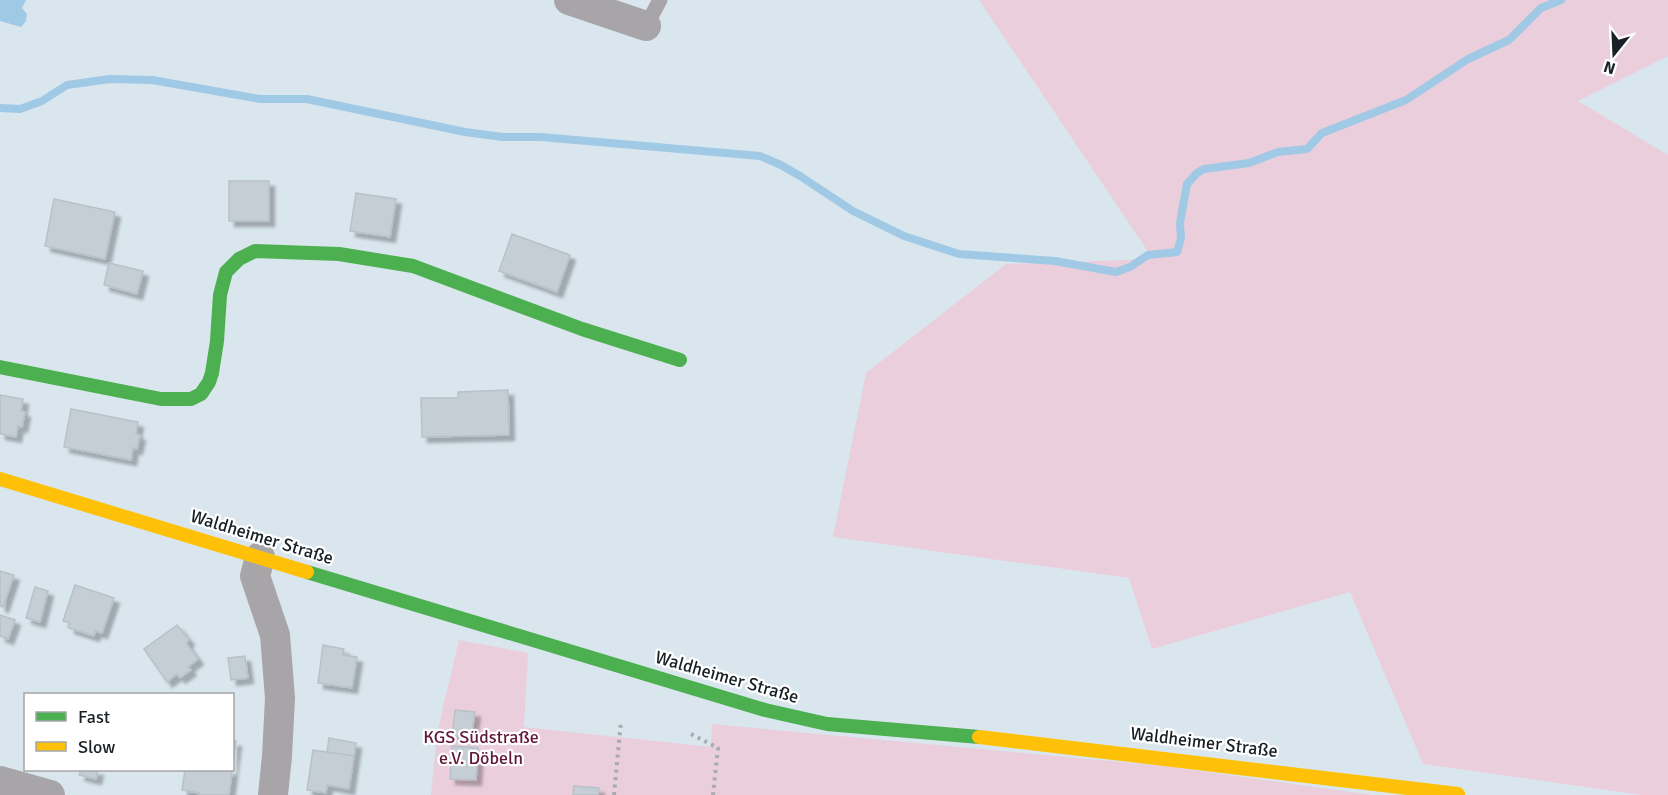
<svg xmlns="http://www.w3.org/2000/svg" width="1668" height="795" viewBox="0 0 1668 795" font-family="Signika,sans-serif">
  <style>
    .green { fill: #eacedc }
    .water { fill: #9fc9e5 }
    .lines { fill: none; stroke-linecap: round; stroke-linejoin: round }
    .stream { stroke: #9fc9e5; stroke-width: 8 }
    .building { fill: #c4ced4; stroke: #b8c1c8; stroke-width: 1.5; filter: url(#shadow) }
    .path { stroke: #aaaaae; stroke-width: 4; stroke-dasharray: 3 4.5; stroke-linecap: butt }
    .lane { stroke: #a8a5a8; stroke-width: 15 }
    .street { stroke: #a8a5a8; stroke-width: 30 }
    .fast { stroke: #4caf50; stroke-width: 14 }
    .slow { stroke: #ffc107; stroke-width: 14 }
    .labels { text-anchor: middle; stroke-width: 4.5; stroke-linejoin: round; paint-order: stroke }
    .street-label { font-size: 18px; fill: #182025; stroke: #fff }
    .park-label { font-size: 18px; fill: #611937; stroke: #fff }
  </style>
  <defs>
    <filter id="shadow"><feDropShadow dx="5.5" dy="5.5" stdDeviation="1.5" flood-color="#0004"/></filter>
  </defs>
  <rect width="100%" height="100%" fill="#dae6ee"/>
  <path class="green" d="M979 0H1668V56L1578 101 1668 155V795H1642L1423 764 1350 592 1152 649 1129 578 833 537 866 373 1006 264 1153 259Z
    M459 640 528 653 524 727 711 747 712 724 1163 766 1373 795H431L437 733Z"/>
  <path class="water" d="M0 0H26L22 8 27 14 26 21 21 27 0 21Z"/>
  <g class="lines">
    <path class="stream" d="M0 108 20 109 42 101 67 85 110 79 152 80 260 99H307L465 132 503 137H541L760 156 781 165 800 176 853 211 904 236 959 254 1055 261 1116 272 1130 267 1148 255 1177 252 1181 238 1180 223 1187 184 1197 173 1204 169 1249 163 1278 152 1307 149 1322 133 1406 100 1468 59 1509 40 1541 8 1561 0"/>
  </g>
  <path class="building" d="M229 181H269V221H229Z
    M356 193 396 199 390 237 350 231Z
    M54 199 115 212 105 259 45 246Z
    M512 234 570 255 557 292 499 271Z
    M109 263 143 271 137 294 104 285Z
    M508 390 509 435 422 437 421 398H458V392Z
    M0 395 23 399 21 411 25 412 22 427 18 426 16 437 0 434Z
    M71 409 138 422 136 434 140 435 137 449 133 448 131 460 64 447Z
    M0 571 14 575 3 607 0 606Z
    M75 585 114 598 102 633 95 631 94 636 69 628 70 623 63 621Z
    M35 587 48 591 40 622 26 618Z
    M0 615 15 620 8 639 0 636Z
    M177 625 189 640 186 643 198 659 188 667 191 670 180 678 177 674 167 682 144 649Z
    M323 645 344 649 343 655 357 657 352 688 318 683Z
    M245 656 248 678 231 680 228 658Z
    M455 710 475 712 471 738 452 736Z
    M329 738 356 743 354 756 327 752Z
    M232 741H236L229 795H199V793L182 790 185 770H232Z
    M452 746 478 748 476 780 450 779Z
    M313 750 354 756 349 789 327 785 326 793 307 790Z
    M81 770H98L96 779 79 775Z
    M574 786 599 788 598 795H573Z"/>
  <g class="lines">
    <path class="path" d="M691 734 718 748 713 795
      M614 795 621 721"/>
    <path class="lane" d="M646 26 660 0"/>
    <path class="street" d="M569 0 646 26
      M260 557 255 576 275 635 280 698 277 756 273 795
      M0 781 50 795"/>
    <path class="fast" d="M0 367 161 399H191L201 394 209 382 212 373 217 341 220 295 226 272 239 259 255 251 339 254 413 266 582 329 680 360
      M307 572 765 710 827 724 979 737"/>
    <path class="slow" d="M0 479 307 572
      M979 737 1458 794"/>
  </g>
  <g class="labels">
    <g class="street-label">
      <text transform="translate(262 537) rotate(17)" y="6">Waldheimer Straße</text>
      <text transform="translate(727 677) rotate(16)" y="6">Waldheimer Straße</text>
      <text transform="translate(1204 742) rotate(7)" y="6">Waldheimer Straße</text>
    </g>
    <g class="park-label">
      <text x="481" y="743">KGS Südstraße<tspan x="481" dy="21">e.V. Döbeln</tspan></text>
    </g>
  </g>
  <rect x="24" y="693" width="210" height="78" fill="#ffffff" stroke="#a3a6a8" stroke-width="1.5"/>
  <rect x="36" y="712" width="30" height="9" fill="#4caf50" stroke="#a3a6a8" stroke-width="1.5"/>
  <text x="78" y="723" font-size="18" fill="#182025">Fast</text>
  <rect x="36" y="742" width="30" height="9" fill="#ffc107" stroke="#a3a6a8" stroke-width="1.5"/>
  <text x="78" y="753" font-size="18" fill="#182025">Slow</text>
  <g transform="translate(1614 54) rotate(198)" stroke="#ffffff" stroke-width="4.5" paint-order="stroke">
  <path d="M0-4.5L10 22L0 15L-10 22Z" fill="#182025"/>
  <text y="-9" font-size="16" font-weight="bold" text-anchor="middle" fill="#182025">N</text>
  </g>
</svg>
